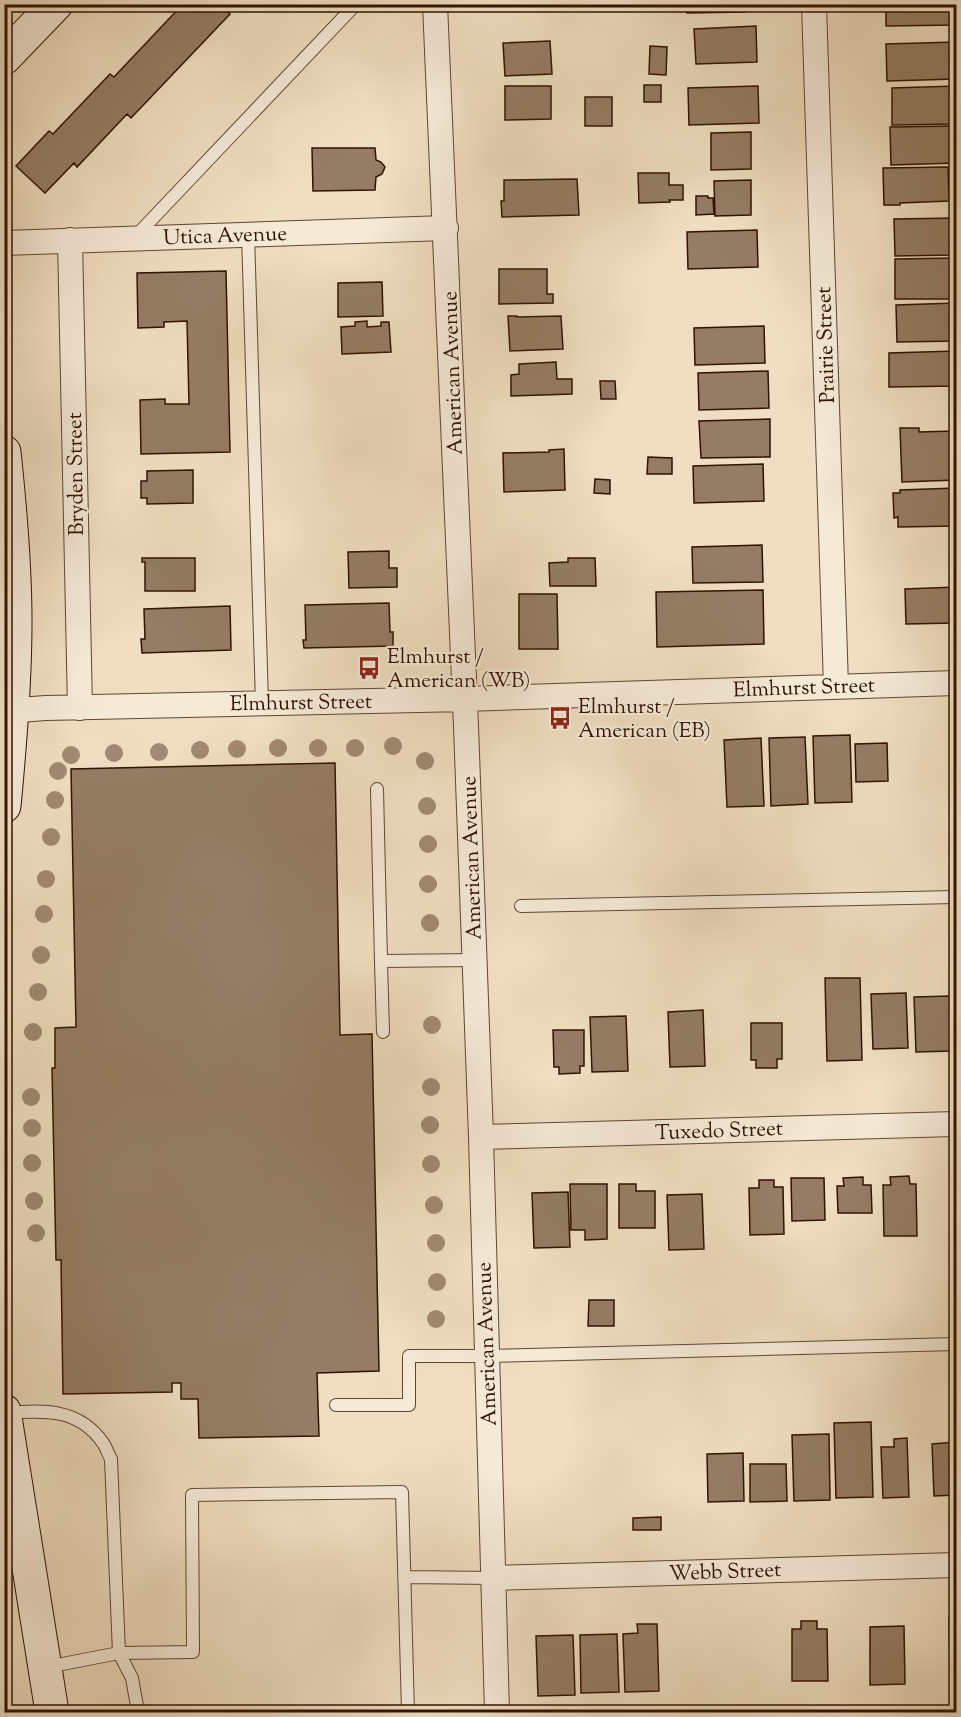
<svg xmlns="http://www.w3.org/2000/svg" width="961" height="1717" viewBox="0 0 961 1717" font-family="'Sorts Mill Goudy',serif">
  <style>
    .building { fill: #947d64; stroke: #311300; stroke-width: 1.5 }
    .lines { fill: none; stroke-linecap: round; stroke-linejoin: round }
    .lane-casing { stroke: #604630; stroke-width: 14 }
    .street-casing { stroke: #604630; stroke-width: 26 }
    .secondary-casing { stroke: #311300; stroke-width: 35 }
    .lane { stroke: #f5ead7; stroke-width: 12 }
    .street { stroke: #f5ead7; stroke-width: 24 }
    .secondary { stroke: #f5ead7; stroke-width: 33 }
    .tree { fill: #a08a71 }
    .labels { text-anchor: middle; stroke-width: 4.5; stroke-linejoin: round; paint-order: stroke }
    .street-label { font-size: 21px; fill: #311300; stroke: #f5ead7 }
    .poi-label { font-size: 21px; fill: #311300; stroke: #f5ead7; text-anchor: start }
  </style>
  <rect width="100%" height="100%" fill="#efdec1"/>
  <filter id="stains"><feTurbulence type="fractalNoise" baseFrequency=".00333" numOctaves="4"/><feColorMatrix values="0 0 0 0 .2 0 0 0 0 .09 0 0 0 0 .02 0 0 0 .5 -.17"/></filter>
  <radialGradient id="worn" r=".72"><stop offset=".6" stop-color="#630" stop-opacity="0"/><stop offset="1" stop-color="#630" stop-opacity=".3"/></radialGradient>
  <path class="building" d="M183 4H233L226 11 230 14 131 118 127 114 77 167 74 163 45 193 16 166 49 131 53 134 110 74 114 77Z
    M686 4H745V12L687 13Z
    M886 4H956V25L886 26Z
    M756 26 757 62 696 64 694 29Z
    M550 41 552 74 505 76 503 43Z
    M956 42V79L887 81 886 44Z
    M650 46 667 47 666 75 649 74Z
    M644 85H661V102H644Z
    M505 86H551V119L505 120Z
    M758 86 759 123 689 125 688 88Z
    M956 86V124L892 125V88Z
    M585 97H612V126H585Z
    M956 126V163L891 165 890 127Z
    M751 132V169L711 170V133Z
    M312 148H375L376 160 381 162 385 167 382 174 376 177 375 190 313 191Z
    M948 167 949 201 900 203V205H884L883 168Z
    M638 173H669V185H683V200H669L670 202 639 203Z
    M577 179 579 215 502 217 501 201H504V180Z
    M751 180V215L715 216 714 181Z
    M696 196H708V198H713L714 214 696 215Z
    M956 218V255L895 256 894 219Z
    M757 230 758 267 688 269 687 232Z
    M956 258V299H895V259Z
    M499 269H547V294H553V303L499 304Z
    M226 271 230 452 141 454 140 400 165 399V404H189L187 321 164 322V327L138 328 137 273Z
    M382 282 383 316 338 317V283Z
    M956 303V341L897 342 896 305Z
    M508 316H517V317L561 316 563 349 510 351Z
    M367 321V327L381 326V322H389L391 352 342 354 341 327 355 326V322Z
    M764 326 765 363 695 365 694 328Z
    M956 351V386L889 387V353Z
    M556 362 557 379H572V394L511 396V375L519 374V364Z
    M768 371 769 408 699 410 698 373Z
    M600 381H615L616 399H601Z
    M952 399H956V480L902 482 900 428H919V432L953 431Z
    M770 419V457L701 458 699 421Z
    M564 449 565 490 504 492 503 453 549 452V450Z
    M648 457 672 458V474H647Z
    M763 464 764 501 694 503 693 466Z
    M193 470V503L147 504V498H141V481H147V471Z
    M595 479 610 480V494L594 493Z
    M956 488V526L898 527V517L894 518 893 493H900V490Z
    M762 545 763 582 693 583 692 547Z
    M389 551V568H397V587L349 588 348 552Z
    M142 558H195V591H145V562H142Z
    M568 558H595L596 586H550L549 563 568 562Z
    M956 587V623L906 624 905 589Z
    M763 590 764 644 657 647 656 592Z
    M519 594H557L558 649H519Z
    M389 603 390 632H393V646L304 648 303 640H306L305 605Z
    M230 606 231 650 142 653 141 639H145L144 609Z
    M850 735 852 802 815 803 813 736Z
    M805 737 808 804 771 806 769 738Z
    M761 738 764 806 727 807 724 740Z
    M887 743 888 781 856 782 855 744Z
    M335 763 340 1035 372 1034 379 1371 317 1373 319 1436 199 1438 198 1399H181V1383H172V1392L63 1394 61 1260H56L52 1068H55V1028L76 1027 71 769Z
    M825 978H860L862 1060 827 1061Z
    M906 993 908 1048 873 1049 871 994Z
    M950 996 951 1051 916 1052 914 997Z
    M703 1010 705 1066 670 1067 668 1012Z
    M626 1016 628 1071 592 1072 590 1017Z
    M751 1023H782V1059H777V1068H756V1060H751Z
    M553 1030H584V1066H580V1073L559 1074V1067H554Z
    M909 1176 910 1184H916L917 1236H884L883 1185H891L890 1177Z
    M863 1177V1185H871L872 1213H838L837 1186H844L843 1178Z
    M791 1178H824L825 1220 792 1221Z
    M759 1180H774V1187H783L784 1234 750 1235 749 1188H759Z
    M570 1184H607V1239L585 1240V1230H571Z
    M619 1184H636V1191H655V1228H619Z
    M568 1192 570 1247 534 1248 532 1193Z
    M702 1194 704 1249 669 1250 667 1195Z
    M589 1300H614V1326H588Z
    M871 1422 873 1497 836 1498 834 1423Z
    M829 1434 830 1500 794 1501 792 1435Z
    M907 1438 909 1497 883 1498 881 1447H894V1439Z
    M956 1442V1495L934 1496 932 1444Z
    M743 1453 744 1501 708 1502 707 1454Z
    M750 1464H786L787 1501 750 1502Z
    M661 1517V1530H633V1518Z
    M949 1616H956V1691H950Z
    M801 1621H817V1629H827L828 1681H792V1629H801Z
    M637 1624H657L659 1691 625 1692 623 1634 638 1633Z
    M904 1626 905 1684 870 1685V1627Z
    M617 1634 619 1692 581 1693 580 1635Z
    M573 1635 575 1695 538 1696 536 1636Z"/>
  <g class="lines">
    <g class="lane-casing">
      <path id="lane" d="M248 234 262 703
        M135 237 356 4
        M377 789 381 961
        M521 906 956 897
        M383 1032 381 961 475 960
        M336 1405H409V1356H486L956 1344
        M6 1413C43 1410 79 1408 103 1443 106 1447 108 1454 111 1459L119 1653 47 1667
        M404 1577 494 1578
        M138 1712 132 1678 119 1653 193 1652 192 1495 402 1492 408 1712"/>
    </g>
    <g class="street-casing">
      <path id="street" d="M435 4 466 726 481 1137 497 1712
        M814 4 836 686
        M70 240 80 708
        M4 243 446 228
        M4 711 46 708 465 699 956 683
        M481 1137 956 1124
        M494 1578 956 1565"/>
    </g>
    <g class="secondary-casing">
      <path id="secondary" d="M4 58 56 4
        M4 452C10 508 15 565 15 622 15 683 10 744 4 806
        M4 1411 52 1712"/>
    </g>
    <use href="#lane" class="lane"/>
    <use href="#street" class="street"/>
    <use href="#secondary" class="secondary"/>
  </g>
  <g class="tree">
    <circle cx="393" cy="746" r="9"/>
    <circle cx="278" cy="748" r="9"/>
    <circle cx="318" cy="748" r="9"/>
    <circle cx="355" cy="748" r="9"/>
    <circle cx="237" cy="749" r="9"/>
    <circle cx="200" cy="750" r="9"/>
    <circle cx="159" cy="752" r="9"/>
    <circle cx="114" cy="753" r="9"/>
    <circle cx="71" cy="755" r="9"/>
    <circle cx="425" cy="761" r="9"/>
    <circle cx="58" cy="771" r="9"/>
    <circle cx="55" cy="800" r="9"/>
    <circle cx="427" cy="806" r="9"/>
    <circle cx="51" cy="837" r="9"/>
    <circle cx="428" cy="844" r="9"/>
    <circle cx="46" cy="879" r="9"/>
    <circle cx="428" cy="884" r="9"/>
    <circle cx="44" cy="914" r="9"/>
    <circle cx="430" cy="923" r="9"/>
    <circle cx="41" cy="955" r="9"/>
    <circle cx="38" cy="992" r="9"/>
    <circle cx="432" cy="1025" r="9"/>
    <circle cx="33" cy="1032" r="9"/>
    <circle cx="431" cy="1087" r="9"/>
    <circle cx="31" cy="1097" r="9"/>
    <circle cx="430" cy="1125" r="9"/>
    <circle cx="32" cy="1128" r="9"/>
    <circle cx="32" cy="1163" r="9"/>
    <circle cx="431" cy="1164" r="9"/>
    <circle cx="34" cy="1201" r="9"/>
    <circle cx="434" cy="1205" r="9"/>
    <circle cx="36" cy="1233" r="9"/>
    <circle cx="436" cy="1243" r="9"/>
    <circle cx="437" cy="1282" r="9"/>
    <circle cx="436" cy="1319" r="9"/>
  </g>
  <defs>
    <g id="bus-bare" transform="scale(1.8)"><path d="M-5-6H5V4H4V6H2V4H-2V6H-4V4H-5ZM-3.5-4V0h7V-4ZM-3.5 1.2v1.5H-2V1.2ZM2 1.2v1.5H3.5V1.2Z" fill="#8f2418" stroke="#f5ead7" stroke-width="2.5" paint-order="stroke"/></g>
  </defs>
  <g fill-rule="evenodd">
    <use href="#bus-bare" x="369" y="668"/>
    <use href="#bus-bare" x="560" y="718"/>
  </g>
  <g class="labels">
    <g class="street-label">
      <text transform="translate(225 235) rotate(-2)" y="7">Utica Avenue</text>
      <text transform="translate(825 345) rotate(-92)" y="7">Prairie Street</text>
      <text transform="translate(452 373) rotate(-92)" y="7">American Avenue</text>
      <text transform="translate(75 474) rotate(-91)" y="7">Bryden Street</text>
      <text transform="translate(804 687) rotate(-2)" y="7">Elmhurst Street</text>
      <text transform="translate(301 702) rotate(-1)" y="7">Elmhurst Street</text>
      <text transform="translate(471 858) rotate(-92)" y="7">American Avenue</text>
      <text transform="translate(719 1130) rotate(-2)" y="7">Tuxedo Street</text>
      <text transform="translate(486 1344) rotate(-92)" y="7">American Avenue</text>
      <text transform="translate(725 1571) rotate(-2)" y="7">Webb Street</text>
    </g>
    <g class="poi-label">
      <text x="387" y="663">Elmhurst /<tspan x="387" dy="24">American (WB)</tspan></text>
      <text x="578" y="713">Elmhurst /<tspan x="578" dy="24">American (EB)</tspan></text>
    </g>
  </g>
  <rect width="961" height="1717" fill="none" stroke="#efdec1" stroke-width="24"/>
  <rect x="6" y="6" width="949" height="1705" fill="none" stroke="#311300" stroke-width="3"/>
  <rect x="12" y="12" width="937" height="1693" fill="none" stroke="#311300" stroke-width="1.5"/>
  <rect width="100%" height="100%" filter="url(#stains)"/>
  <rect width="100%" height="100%" fill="url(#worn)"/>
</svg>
